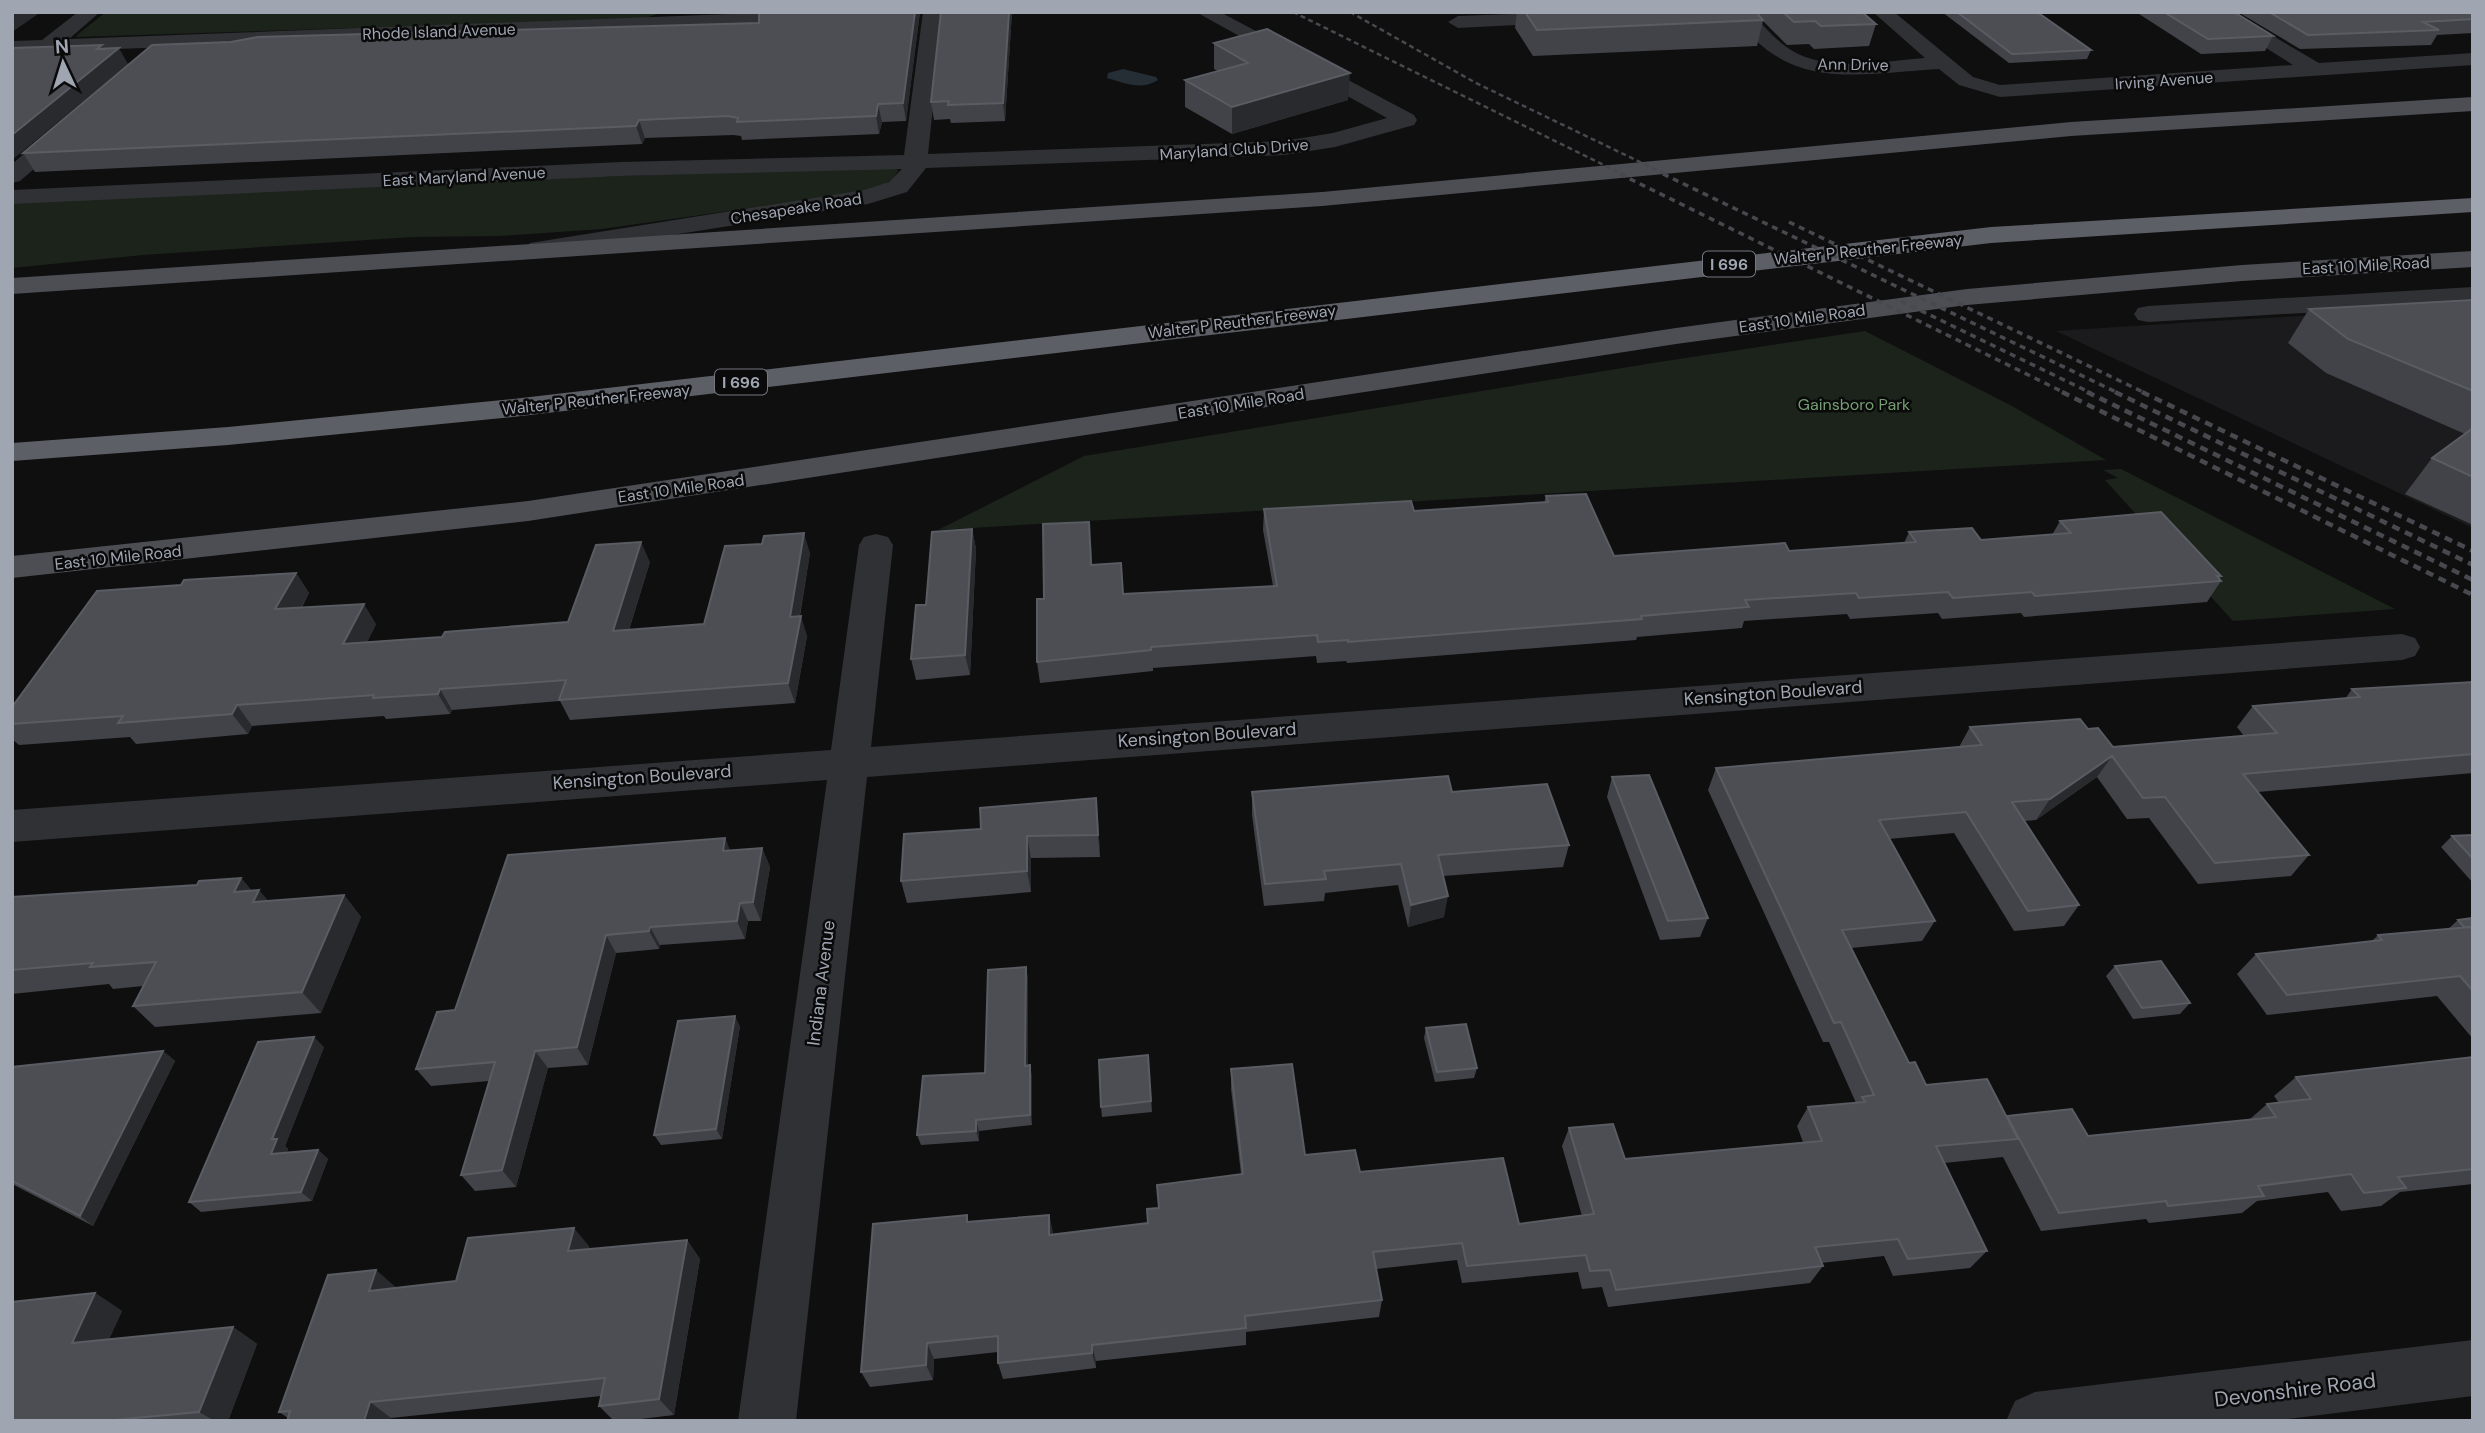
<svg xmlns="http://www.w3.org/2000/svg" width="2485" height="1433" viewBox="0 0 2485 1433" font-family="'DM Sans',sans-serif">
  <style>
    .built { fill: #1b1b1d }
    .green { fill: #1b231b }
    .water { fill: #252e34 }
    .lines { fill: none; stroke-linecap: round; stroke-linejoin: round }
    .minor { fill: #303135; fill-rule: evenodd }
    .major { fill: #4c4e54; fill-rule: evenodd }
    .highway { fill: #5c5f66; fill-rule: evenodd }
    .rail-far2 { stroke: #47494e; stroke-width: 2.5; stroke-dasharray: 5 3.5; stroke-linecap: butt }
    .rail-far1 { stroke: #47494e; stroke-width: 3.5; stroke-dasharray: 6 5; stroke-linecap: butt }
    .rail { stroke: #47494e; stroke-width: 4.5; stroke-dasharray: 8 6; stroke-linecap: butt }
    .wall { fill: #424348 }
    .shaded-wall { fill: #292a2d }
    .building { fill: #4c4e53; stroke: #595c62; stroke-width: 2 }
    .labels { text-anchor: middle; stroke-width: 5; stroke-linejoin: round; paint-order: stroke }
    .far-street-label { font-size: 16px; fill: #9fa6b2; stroke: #0a0a0b }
    .shield { fill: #0a0a0b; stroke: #727780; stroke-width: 2 }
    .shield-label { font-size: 16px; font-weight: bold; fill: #9fa6b2 }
    .far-park-label { font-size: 16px; fill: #769e75; stroke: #0a0a0b }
    .street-label { font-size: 18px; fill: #9fa6b2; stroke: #0a0a0b }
    .near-street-label { font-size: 21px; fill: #9fa6b2; stroke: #0a0a0b }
  </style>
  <rect width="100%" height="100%" fill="#0f0f10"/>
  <path class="built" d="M2473 306V528L2056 331 2195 322Z"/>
  <path class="green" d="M106 12H660V13L643 19 77 37V35Z
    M895 168 898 171C890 185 877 188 862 192L602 229 500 236 413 237 143 255 12 268V203L589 177Z
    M1865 331 2012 406 2106 460 938 530 1084 456 1659 362Z
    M2121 469 2395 609 2233 621 2105 480 2118 478 2103 470Z"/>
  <path class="water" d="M1123 69 1156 77 1158 80C1141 91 1125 83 1107 78L1108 73Z"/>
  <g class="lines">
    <path class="minor" d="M78 12H100L69 39 782 12H815L821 17 811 23 12 53V41L42 40Z
      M923 12H943L928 154 1284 141 1333 133 1387 118 1196 12H1220L1414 115 1417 120 1414 125 1335 147 1284 155 926 168 907 192 868 204 539 256 530 253 526 248 530 243 864 190 889 182 902 169 621 176 12 204V190L621 162 904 155Z
      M1567 12 1577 18 1574 22 1458 28 1448 22 1458 16Z
      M1731 12H1751C1763 25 1776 41 1791 50 1828 73 1884 61 1925 58L1873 12H1894L1973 77 2000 85 2293 65 2209 12H2232L2319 63 2473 53V65L2000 97 1959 85 1939 69C1852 74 1789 93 1731 12Z
      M68 121 76 123 79 128 76 133 20 181 12 183V164L60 123Z
      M2473 287V303L2148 322 2138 320 2134 314 2138 308 2148 306Z
      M876 534 888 537 893 545 871 747 2402 634 2415 638 2420 647 2415 656 2402 660 867 777 796 1421H738L827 780 12 842V810L831 750 859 545 864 537Z
      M2473 1340V1396L2272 1421H2006L2015 1401 2035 1392Z"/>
    <path class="major" d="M2473 97V111L2071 136 1322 206 12 294V278L1322 192 2071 122Z
      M2473 251V267L2242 281 1967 305 1676 344 528 521 12 578V556L528 501 1676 328 1967 289 2242 265Z"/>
    <path class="highway" d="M2473 198V212L1991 243 513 417 228 445 12 461V443L228 427 513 399 1991 227Z"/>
    <path class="rail-far2" d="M1293 12 1624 175
      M1350 12 1476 83 1667 175"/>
    <path class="rail-far1" d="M1620 174 2065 393
      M1663 174 2118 393
      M1789 222 2145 393
      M1901 301 2091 393"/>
    <path class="rail" d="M2062 392 2473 595
      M2087 392 2473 580
      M2115 392 2473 565
      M2142 392 2473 551"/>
  </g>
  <path class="wall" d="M920 12 906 121 882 122 879 134 742 140 741 136 733 135 645 138 642 144 35 172 23 153 759 23Z
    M1012 12 1005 121 951 123 950 119 934 120 931 102Z
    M1517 12H1862L1876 24 1869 46 1814 49 1809 44 1787 45 1763 21 1757 46 1533 56 1515 28Z
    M1942 12H2037L2091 50 2087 59 2009 63Z
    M2136 12H2234L2273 36 2265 51 2201 54Z
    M2238 12H2473V33L2437 35 2431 45 2300 49Z
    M1214 43 1348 100 1232 134 1185 107V80L1218 71 1214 69Z
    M2473 300V525L2405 494 2432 458 2465 434 2326 373 2288 343 2309 309Z
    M1546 496 1614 556 1789 551 1904 543 1909 532 1981 540 2052 535 2060 521 2221 576 2219 579 2221 581 2207 602 2024 617 2021 613 1942 619 1938 613 1850 619 1847 614 1744 621 1742 628 1637 637 1636 640 1347 663 1346 661 1317 663 1316 656 1153 668V671L1040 683 1037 662 1044 599 1091 542 1092 565 1123 594 1273 586 1263 530 1264 509 1414 511 1544 503Z
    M972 529 976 549 970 675 916 680 911 659Z
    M810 553 800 616 807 636 795 703 570 720 560 701 452 710 450 714 386 719 384 716 252 726 248 734 136 744 130 737 19 745 12 739V707L181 585 296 573 309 593 302 607 376 624 367 642 442 637 568 622 650 562 629 630 704 624Z
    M2473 682V773L2258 792 2309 855 2291 876 2198 884 2149 818 2127 819 2097 777 2036 820 2024 821 2079 905 2064 926 2014 931 1954 833 1889 839 1935 921 1922 941 1851 948 1909 1063 1926 1085 2007 1117 2088 1136 2249 1120 2267 1104 2279 1103 2274 1096 2296 1077 2473 1057V1184L2400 1192 2381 1206 2341 1211 2328 1192 2257 1201 2242 1213 2149 1223 2146 1219 2041 1231 2003 1157 1944 1163 1987 1251 1970 1268 1893 1276 1884 1256 1821 1263 1823 1266 1810 1283 1608 1307 1602 1287 1582 1289 1578 1272 1462 1283 1457 1260 1376 1269 1382 1300 1379 1317 1246 1332V1345L1096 1361V1368L1003 1379 998 1363V1352L934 1359 933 1380 870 1387 861 1372 969 1222 1049 1215 1053 1234 1148 1223 1159 1208 1241 1174 1231 1089V1069L1305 1155 1519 1224 1582 1216 1562 1146 1569 1128 1625 1159 1803 1142 1797 1126 1808 1107 1856 1103 1829 1042H1823L1708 790 1716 768 1959 747 1970 727 2088 729 2113 747 2244 736 2237 727 2253 706 2345 699 2352 689Z
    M1612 777 1708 918 1700 937 1660 940 1607 797Z
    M1252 792H1452L1569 845 1563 867 1443 876 1444 917 1408 927 1398 885 1325 893 1324 901 1264 906 1252 815Z
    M1098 820 1100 857 1031 858V892L907 903 901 881 904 834Z
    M2473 835V883L2441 847 2452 836Z
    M725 838 730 851 762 848 770 867 761 921H748L745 939 660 945 659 949 616 953 588 1065 548 1068 516 1187 475 1191 461 1175 489 1081 431 1086 416 1069 455 1010Z
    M241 878 252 891 269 901 344 895 361 917 321 1013 155 1027 133 1006 143 986 113 989 109 984 12 994V897L197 885Z
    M2473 918V1039L2437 996 2267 1015 2237 974 2256 954 2372 941 2378 935 2448 929 2458 920Z
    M2115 966 2190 1003 2180 1014 2133 1019 2106 976Z
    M1028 977V1066L1032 1076V1125L979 1131V1141L921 1145 917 1135 985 1073Z
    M740 1026 722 1139 661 1145 654 1135Z
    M1426 1028 1477 1068 1474 1078 1435 1082 1424 1038Z
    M324 1047 285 1146 288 1149 286 1153 318 1150 328 1159 312 1201 201 1212 189 1202Z
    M163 1051 175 1061 93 1226 12 1184V1067Z
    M1148 1055 1152 1112 1102 1117 1101 1107Z
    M687 1240 700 1259 674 1415 624 1421H614L599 1406 601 1396 391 1418H288L279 1412 396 1288 456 1281 589 1246V1249Z
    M95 1293 122 1311 109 1339 233 1327 257 1344 228 1421H12Z"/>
  <path class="shaded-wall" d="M12 12H41L12 32Z
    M915 12H920L906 121 903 103Z
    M1009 12H1012L1005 121 1003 103Z
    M102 45 108 57 119 48 128 64 12 160V135Z
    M1350 73 1348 100 1232 134V107Z
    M878 104 882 122 879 134 876 116Z
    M639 120 645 138 642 144 636 126Z
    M972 529 976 549 970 675 965 655Z
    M804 533 810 553 796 637 790 617Z
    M641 542 650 562 622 651 613 631Z
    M296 573 309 593 289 629 275 609Z
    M364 604 376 624 356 664 343 644Z
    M801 616 807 636 795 703 788 683Z
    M440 689 452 710 450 714 438 694Z
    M237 705 252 726 248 734 232 714Z
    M2112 756 2097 777 2036 820 2050 799Z
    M1096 798 1098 820 1100 857 1098 835Z
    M1027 836 1031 858V892L1027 871Z
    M725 838 733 857 723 851Z
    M762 848 770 867 761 921 753 902Z
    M241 878 256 896 259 890 278 912 272 924 234 892Z
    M344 895 361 917 321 1013 302 992Z
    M1448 896 1444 917 1408 927 1411 905Z
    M740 903 748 921 745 939 737 921Z
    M650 927 660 945 659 949 649 931Z
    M606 935 616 953 588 1065 577 1047Z
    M1026 967 1028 977V1076L1025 1066Z
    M735 1016 740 1026 722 1139 716 1129Z
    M314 1037 324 1047 285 1146 288 1149 282 1164 271 1154 272 1139Z
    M163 1051 175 1061 93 1226 80 1216Z
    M535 1051 548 1068 516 1187 502 1170Z
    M1030 1065 1032 1076V1125L1030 1115Z
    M976 1120 979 1131V1141L976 1131Z
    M318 1150 328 1159 312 1201 301 1192Z
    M1049 1215 1053 1232V1252L1049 1235Z
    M574 1228 589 1246 584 1269 568 1251Z
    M687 1240 700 1259 674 1415 659 1399Z
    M376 1270 397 1288 369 1291Z
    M95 1293 122 1311 100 1359 72 1343Z
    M233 1327 257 1344 228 1421H215L199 1412Z
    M927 1343 934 1359 933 1380 926 1365Z
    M1092 1345 1096 1361V1368L1092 1353Z
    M370 1402 391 1418 390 1421H364Z"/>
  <path class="building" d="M759 12H915L903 103 878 104 876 116 737 122 738 118 728 116 639 120 636 126 23 153 152 45 231 42 258 37 759 23Z
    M941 12H1009L1003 103 948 105 949 101 931 102Z
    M1525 12H1756L1763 20 1537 30Z
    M1783 12H1862L1876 24 1821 26 1815 21 1794 22Z
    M1957 12H2037L2091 50 2012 54Z
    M2164 12H2234L2273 36 2208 39Z
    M2269 12H2473V19L2423 22 2439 30 2308 35Z
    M1267 29 1350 73 1232 107 1185 80 1248 63 1214 43Z
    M102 45 97 49 119 48 12 135V48Z
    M2473 300V391L2348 339 2309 309Z
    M2473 428V477L2432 458Z
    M1586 494 1614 556 1785 543 1789 551 1916 542 1909 532 1972 528 1981 540 2071 533 2060 521 2161 512 2221 576H2217L2221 581 2035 596 2032 592 1953 598 1948 592 1859 598 1856 593 1745 600 1749 607 1641 616 1642 619 1348 642V640L1318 642 1317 635 1151 647V650L1037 662V599H1044L1043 524 1089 522 1091 565 1121 563 1123 594 1277 586 1264 509 1411 501 1414 511 1548 502 1546 496Z
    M972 529 965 655 911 659 916 605H926L932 532Z
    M804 533 790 617 801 616 788 683 559 700 566 680 440 689 438 694 373 698 374 695 237 705 232 714 118 723 123 716 12 724V707L97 591 181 585 184 580 296 573 275 609 364 604 343 644 442 637 445 632 568 622 596 545 641 542 613 631 704 624 725 546 762 544 764 536Z
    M2473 682V754L2243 774 2309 855 2215 863 2165 797 2143 798 2112 756 2050 799 2012 802 2079 905 2028 911 1966 812 1879 820 1935 921 1842 930 1909 1063 1915 1062 1926 1085 1987 1079 2018 1139 1936 1146 1987 1251 1908 1259 1898 1239 1815 1247 1823 1266 1616 1290 1610 1270 1590 1271 1586 1255 1467 1266 1462 1243 1373 1252 1382 1300 1245 1316 1246 1328 1092 1345V1353L998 1363V1336L927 1343 926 1365 861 1372 873 1224 967 1215V1222L1049 1215V1235L1148 1223 1147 1209 1159 1208 1157 1185 1243 1174 1231 1069 1292 1064 1305 1155 1355 1150 1360 1172 1503 1158 1519 1224 1594 1214 1569 1128 1613 1124 1625 1159 1822 1141 1808 1107 1865 1102 1862 1097 1874 1095 1841 1022 1834 1023 1716 768 1982 745 1970 727 2080 719 2088 729 2098 728 2113 747 2277 733 2253 706 2360 697 2352 689Z
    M1649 775 1708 918 1668 921 1612 777Z
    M1448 776 1452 792 1547 784 1569 845 1438 855 1448 896 1411 905 1401 864 1324 871 1326 879 1265 884 1252 792Z
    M1096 798 1098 835 1027 836V871L901 881 904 834 981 829 980 808Z
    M2473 835V859L2452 836Z
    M725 838 723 851 762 848 753 902 740 903 737 921 650 927 649 931 606 935 577 1047 535 1051 502 1170 461 1175 495 1062 416 1069 437 1012 455 1010 508 855Z
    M241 878 234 892 259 890 253 902 344 895 302 992 133 1006 156 962 90 967 93 963 12 970V897L197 885 199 881Z
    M2473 918V930L2470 927H2464L2458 920Z
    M2470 927 2473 930V991L2460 976 2287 995 2256 954 2382 940 2378 935Z
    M2161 961 2190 1003 2142 1008 2115 966Z
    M1026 967 1025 1066 1030 1065V1115L976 1120V1131L917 1135 923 1076 985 1073 988 970Z
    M735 1016 716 1129 654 1135 678 1021Z
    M1466 1024 1477 1068 1437 1072 1426 1028Z
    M314 1037 272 1139H277L271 1154 318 1150 301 1192 189 1202 258 1042Z
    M163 1051 80 1216 12 1181V1067Z
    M1148 1055 1151 1101 1101 1107 1099 1060Z
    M2473 1057V1169L2398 1177 2406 1188 2364 1193 2351 1174 2258 1186 2264 1196 2168 1206 2166 1201 2059 1213 2007 1116 2072 1109 2088 1136 2276 1117 2267 1104 2311 1099 2296 1077Z
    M574 1228 568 1251 687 1240 659 1399 599 1406 605 1378 370 1402 364 1421H287L290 1411 279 1412 328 1275 376 1270 369 1291 456 1281 468 1238Z
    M95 1293 72 1343 233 1327 199 1412 103 1421H12V1302Z"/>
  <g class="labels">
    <g class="far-street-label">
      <text transform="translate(439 31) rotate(-2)" y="6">Rhode Island Avenue</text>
      <text transform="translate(1853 64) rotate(1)" y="6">Ann Drive</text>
      <text transform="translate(2164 80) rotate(-4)" y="6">Irving Avenue</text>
      <text transform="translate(1234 149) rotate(-4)" y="6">Maryland Club Drive</text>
      <text transform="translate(464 176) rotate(-3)" y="6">East Maryland Avenue</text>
      <text transform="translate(796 208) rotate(-9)" y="6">Chesapeake Road</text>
      <text transform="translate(1868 249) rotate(-6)" y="6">Walter P Reuther Freeway</text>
      <text transform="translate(2366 265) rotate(-3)" y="6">East 10 Mile Road</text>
      <text transform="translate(1802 318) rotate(-8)" y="6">East 10 Mile Road</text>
      <text transform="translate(1242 321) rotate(-7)" y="6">Walter P Reuther Freeway</text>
      <text transform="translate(596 399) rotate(-6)" y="6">Walter P Reuther Freeway</text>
      <text transform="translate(1241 403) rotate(-9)" y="6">East 10 Mile Road</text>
      <text transform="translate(681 488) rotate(-8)" y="6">East 10 Mile Road</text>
      <text transform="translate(118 557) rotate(-6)" y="6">East 10 Mile Road</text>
    </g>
    <g class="shield">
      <rect x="1703" y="251.5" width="52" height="25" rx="5"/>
      <rect x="715" y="369.5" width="52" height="25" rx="5"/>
    </g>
    <g class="shield-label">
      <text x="1729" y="270">I 696</text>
      <text x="741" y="388">I 696</text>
    </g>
    <g class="far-park-label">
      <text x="1854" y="410">Gainsboro Park</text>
    </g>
    <g class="street-label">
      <text transform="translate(1773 693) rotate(-4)" y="6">Kensington Boulevard</text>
      <text transform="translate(1207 735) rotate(-4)" y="6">Kensington Boulevard</text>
      <text transform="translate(642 777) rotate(-4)" y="6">Kensington Boulevard</text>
      <text transform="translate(821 983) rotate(-83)" y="6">Indiana Avenue</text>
    </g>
    <g class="near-street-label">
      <text transform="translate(2295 1390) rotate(-7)" y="7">Devonshire Road</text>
    </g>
  </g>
  <rect width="2485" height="1433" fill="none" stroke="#9fa6b2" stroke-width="28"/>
  <g transform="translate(63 63) rotate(356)" stroke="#0a0a0b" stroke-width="5" paint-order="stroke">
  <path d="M0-5L12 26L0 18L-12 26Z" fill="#9fa6b2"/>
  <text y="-10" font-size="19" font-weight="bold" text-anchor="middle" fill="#9fa6b2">N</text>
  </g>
</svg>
